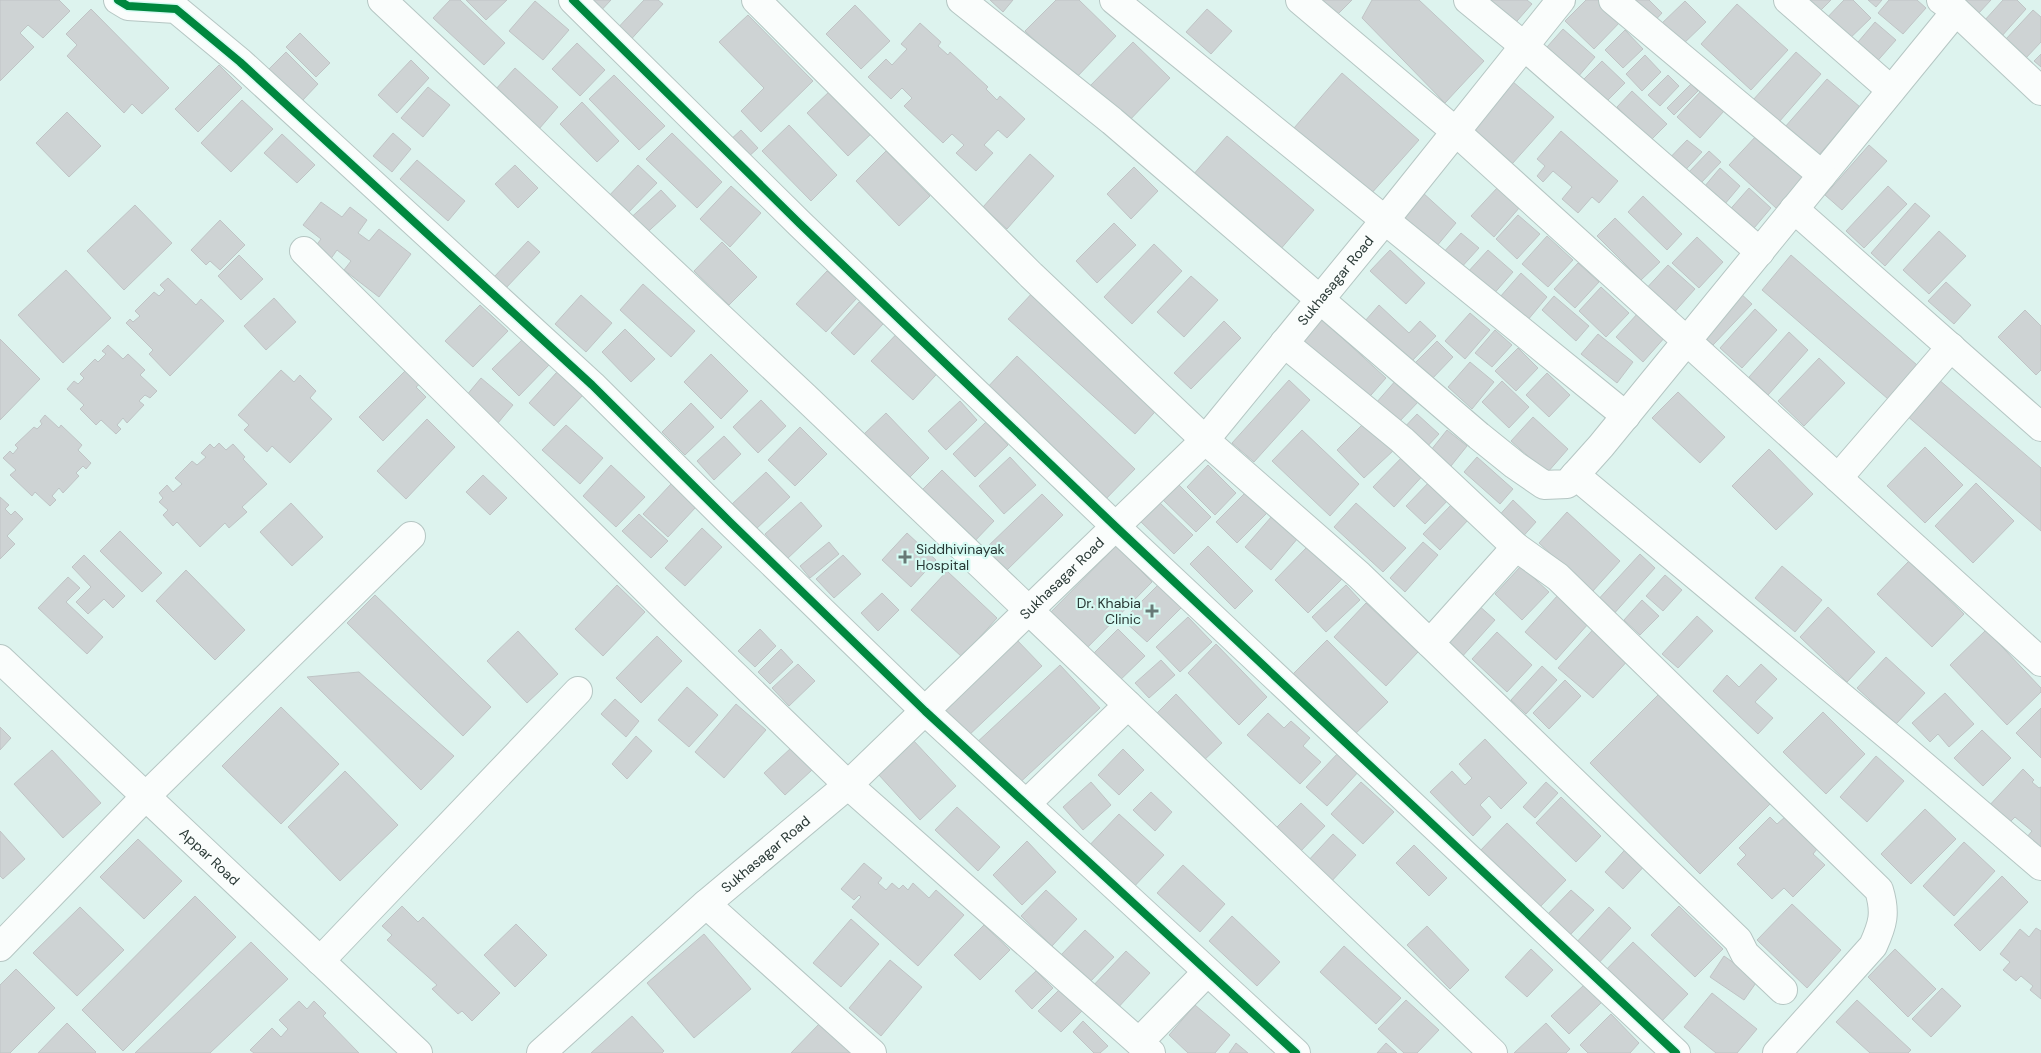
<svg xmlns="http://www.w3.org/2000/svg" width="2041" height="1053" viewBox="0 0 2041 1053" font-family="'DM Sans',sans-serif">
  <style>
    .building { fill: #ced3d4; stroke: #bfc4c5 }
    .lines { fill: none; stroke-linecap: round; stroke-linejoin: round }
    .minor-casing { stroke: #b5c6c3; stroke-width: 30 }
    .minor { stroke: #fafdfc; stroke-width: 28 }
    .cycleway-casing { stroke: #d5fbf3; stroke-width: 11 }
    .cycleway { stroke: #00873e; stroke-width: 8 }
    .poi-dot { fill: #687976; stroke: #d5fbf3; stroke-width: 2 }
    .labels { text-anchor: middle; stroke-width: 4.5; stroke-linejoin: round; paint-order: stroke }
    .street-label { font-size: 14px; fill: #293835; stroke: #d5fbf3 }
    .poi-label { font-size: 14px; fill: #293835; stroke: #d5fbf3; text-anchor: start }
  </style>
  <rect width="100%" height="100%" fill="#ddf3ee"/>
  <path class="building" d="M0 0H59L70 11 43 38 28 25 20 33 34 47 0 81Z
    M450 0H460L505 43 484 65 433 18Z
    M466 0H507L486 20Z
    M576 0H611L594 18Z
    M644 0H658L663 4 626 45 613 33Z
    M990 0H1013L1003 12Z
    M1056 0H1079L1116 36 1075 79 1025 31Z
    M1309 0H1352L1330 22Z
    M1372 0H1419L1484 61 1445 103 1362 18Z
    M1475 0H1527L1532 4 1510 29Z
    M1586 0H1605L1624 18 1594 49 1565 21Z
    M1634 0H1649L1662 13 1649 27Z
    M1799 0H1831L1815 16Z
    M1844 0H1853L1871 18 1844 44 1822 23Z
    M1868 0H1882L1876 7Z
    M1889 0H1917L1926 8 1903 34 1878 13Z
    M1961 0H1991L1977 15Z
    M2003 0H2017L2026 9 2001 37 1984 21Z
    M535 1 569 30 543 60 509 31Z
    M1685 1 1706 22 1680 47 1659 26Z
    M1737 4 1788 50 1751 90 1701 44Z
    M855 5 890 41 861 69 826 34Z
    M91 9 169 88 142 114 132 104 124 113 67 56 77 45 66 34Z
    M1207 9 1232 31 1211 54 1186 32Z
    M2033 10 2041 17V42L2025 59 2005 40Z
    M748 15 813 81 761 132 741 111 764 88 719 42Z
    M1875 22 1896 40 1873 66 1853 48Z
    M920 23 941 42 938 46 948 55 950 52 988 87 986 89 997 100 1000 96 1025 119 1007 138 998 130 984 145 993 153 976 171 956 153 964 145 952 134 943 143 904 106 912 98 902 88 891 99 868 77 886 59 892 65 907 49 901 44Z
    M1563 29 1595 57 1571 85 1539 56Z
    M1625 30 1643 49 1623 68 1605 50Z
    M300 33 330 63 316 77 286 47Z
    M1133 42 1170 78 1126 124 1088 88Z
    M577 43 605 70 580 96 552 69Z
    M286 52 318 84 302 101 269 69Z
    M1796 52 1821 74 1779 122 1753 100Z
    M2041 54V67L2034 61Z
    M1645 55 1661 72 1642 91 1626 74Z
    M411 60 429 78 397 113 378 95Z
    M1602 61 1625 83 1600 108 1578 85Z
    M219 65 242 88 198 132 175 109Z
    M515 68 558 107 539 129 495 90Z
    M1342 73 1419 140 1370 195 1294 128Z
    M614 75 665 126 639 150 589 99Z
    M1668 75 1679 86 1660 106 1648 95Z
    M1827 79 1860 107 1818 156 1785 127Z
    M1512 81 1554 117 1504 173 1463 136Z
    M1691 84 1698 91 1674 115 1667 108Z
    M428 87 450 105 423 137 401 118Z
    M832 89 873 132 848 156 807 113Z
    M1632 91 1667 124 1651 140 1617 107Z
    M1701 91 1724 111 1700 138 1677 117Z
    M242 100 273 129 231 172 201 143Z
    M582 102 619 141 597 162 560 124Z
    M67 112 101 146 69 177 36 143Z
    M789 125 837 175 811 201 762 151Z
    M741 130 758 148 746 159 729 141Z
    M1561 131 1618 181 1599 203 1592 197 1578 213 1562 199 1572 187 1553 171 1543 182 1537 176 1545 166 1537 159Z
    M393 133 411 149 392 172 373 156Z
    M672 133 722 182 697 208 646 159Z
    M282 134 315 165 297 183 264 153Z
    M1757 135 1803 178 1776 208 1729 165Z
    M1227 136 1314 210 1279 251 1192 176Z
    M1687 140 1702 152 1678 178 1663 165Z
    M1869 145 1887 161 1842 210 1825 195Z
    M886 151 930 196 899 226 856 181Z
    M1709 151 1721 162 1699 185 1687 174Z
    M1030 154 1054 176 1007 229 983 207Z
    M417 160 465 201 448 221 400 179Z
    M515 165 538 188 518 208 495 184Z
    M638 165 657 183 624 217 606 199Z
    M1134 167 1158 191 1131 219 1107 194Z
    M1720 168 1740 186 1719 211 1699 193Z
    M731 186 761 213 730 247 700 219Z
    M1888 186 1907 204 1864 248 1846 231Z
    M1498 187 1520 207 1494 237 1471 216Z
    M1749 188 1771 208 1749 234 1726 214Z
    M661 190 676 206 640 239 625 223Z
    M1422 192 1456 223 1431 253 1396 222Z
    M1643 196 1682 234 1667 250 1628 212Z
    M321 202 342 217 350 207 367 220 358 233 369 241 379 229 411 254 379 297 344 270 351 261 337 250 330 260 315 247 321 239 303 225Z
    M1915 203 1930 216 1885 266 1871 253Z
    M135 205 172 243 124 290 87 251Z
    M1518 215 1540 234 1517 259 1496 239Z
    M1615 218 1660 262 1641 280 1597 236Z
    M220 220 245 245 220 270 210 261 206 265 191 250Z
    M1114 223 1136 245 1097 283 1076 261Z
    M1939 231 1966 256 1929 294 1903 270Z
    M1461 233 1479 248 1459 270 1442 254Z
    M1547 236 1573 260 1548 287 1522 264Z
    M1697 237 1723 262 1699 288 1672 263Z
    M528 241 540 252 505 289 494 277Z
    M722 242 757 277 729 305 694 271Z
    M1154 244 1182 271 1132 324 1104 297Z
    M1390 250 1425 283 1406 304 1370 271Z
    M1488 250 1513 272 1491 297 1466 274Z
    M239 255 263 279 241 300 218 276Z
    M1791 255 1917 365 1888 399 1762 290Z
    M1578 263 1599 282 1575 308 1554 289Z
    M1668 265 1695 289 1670 317 1643 292Z
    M66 270 111 318 63 363 18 315Z
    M827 271 857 298 826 332 796 304Z
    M1521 273 1547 297 1527 321 1500 297Z
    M1191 276 1218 300 1184 337 1157 312Z
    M168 278 196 305 201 299 224 321 170 376 149 354 153 350 126 323 130 319 133 322 140 316 135 311 154 292 159 296 165 290 160 285Z
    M1946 282 1971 305 1954 324 1928 301Z
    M643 284 695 331 671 357 620 310Z
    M1601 287 1629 313 1606 337 1579 311Z
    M1035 290 1162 404 1135 434 1008 319Z
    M1738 291 1752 304 1713 345 1699 333Z
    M581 295 612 323 586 352 555 324Z
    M1554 296 1589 326 1576 341 1542 310Z
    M274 298 296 322 266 350 244 326Z
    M859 302 883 324 854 355 831 333Z
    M480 305 508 331 473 367 445 341Z
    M1379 305 1409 333 1420 321 1436 336 1410 363 1365 321Z
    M1755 309 1777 330 1742 368 1720 348Z
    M2025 310 2041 326V370L2036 375 1998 337Z
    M1639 312 1666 336 1643 362 1616 337Z
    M1315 313 1386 378 1364 403 1293 337Z
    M1470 313 1490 330 1465 359 1445 341Z
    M1224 321 1241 338 1191 389 1174 373Z
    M904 326 945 365 913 400 871 361Z
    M625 329 655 359 631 382 602 352Z
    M1495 330 1512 345 1492 367 1475 353Z
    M1789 332 1808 350 1768 395 1749 377Z
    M1598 334 1633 362 1617 383 1581 354Z
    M0 339 40 379 0 420Z
    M523 339 549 365 519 396 492 369Z
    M1437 341 1453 357 1430 381 1413 365Z
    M108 345 123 359 128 354 145 370 140 375 157 391 150 398 145 395 139 401 144 405 127 423 123 418 117 425 121 429 116 434 101 420 96 425 80 409 84 405 67 389 74 381 78 384 84 378 80 374 95 359 98 362 106 354 102 351Z
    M1518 348 1538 368 1516 391 1495 371Z
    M711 354 748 391 721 419 684 382Z
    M1017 356 1135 469 1102 503 984 391Z
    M1819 358 1845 383 1804 426 1778 401Z
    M1470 362 1494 382 1472 409 1448 387Z
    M407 369 421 383 416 387 426 397 383 441 359 417Z
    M281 370 294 382 300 375 316 391 310 398 332 419 290 463 272 446 267 452 244 430 249 425 238 415Z
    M557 372 583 395 554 426 529 403Z
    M1547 373 1570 395 1549 417 1526 395Z
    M481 378 513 405 498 423 466 396Z
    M1397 379 1420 400 1398 423 1376 403Z
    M1938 379 2041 468V531L1906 415Z
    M1289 380 1310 400 1254 462 1232 443Z
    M1502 381 1529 407 1509 428 1482 402Z
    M1678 392 1725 437 1700 463 1652 418Z
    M761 400 786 426 758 453 733 427Z
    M960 401 977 420 946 450 928 431Z
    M691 403 714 427 685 455 662 432Z
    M886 413 929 458 907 480 863 435Z
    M1417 414 1439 434 1423 451 1401 431Z
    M45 415 59 428 61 425 82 445 78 450 91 463 86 469 83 466 76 473 79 476 63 493 59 488 52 496 56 500 50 506 35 492 32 496 10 475 16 470 3 458 10 451 13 454 18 448 15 445 34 427 37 429 42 424 40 421Z
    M1533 417 1568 449 1547 473 1511 441Z
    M427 419 455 447 406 499 377 471Z
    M1366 421 1394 450 1364 478 1337 450Z
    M986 422 1008 445 975 477 953 454Z
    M566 425 603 458 580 484 542 450Z
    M800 427 827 454 795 486 768 460Z
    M1302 430 1359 484 1330 516 1272 461Z
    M1447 430 1467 446 1447 471 1427 455Z
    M724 436 741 454 714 480 697 461Z
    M219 443 226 450 233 444 245 457 243 459 267 484 242 507 247 512 229 528 225 523 200 547 177 522 173 526 163 515 168 510 159 502 163 498 159 493 167 485 173 492 182 484 175 478 192 461 197 465 206 457 201 453 210 444 214 448Z
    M1925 447 1963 485 1925 523 1887 486Z
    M1769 449 1813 494 1776 530 1732 486Z
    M1407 452 1427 471 1394 507 1373 487Z
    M1010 457 1036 485 1004 514 979 486Z
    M1477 457 1513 489 1500 504 1464 472Z
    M611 465 645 497 616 527 583 496Z
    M1208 465 1236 493 1215 515 1187 487Z
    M942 470 994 521 971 545 919 493Z
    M766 472 790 497 755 530 731 505Z
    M483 475 507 498 490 515 466 492Z
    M1433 478 1452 496 1425 524 1406 506Z
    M1176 482 1211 517 1196 532 1161 498Z
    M1976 483 2014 521 1973 563 1935 526Z
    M671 484 696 507 668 537 643 514Z
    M1250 488 1271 509 1237 543 1216 522Z
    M1042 494 1063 515 1005 572 984 550Z
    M0 497 9 505 5 509 11 515 15 511 23 519 7 536 15 544 0 559Z
    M1157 500 1193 535 1174 554 1138 519Z
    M1513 500 1536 522 1519 541 1496 519Z
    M801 502 822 526 787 559 765 534Z
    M291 503 323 537 292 566 260 532Z
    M1356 503 1406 548 1383 572 1334 527Z
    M1452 504 1469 519 1440 550 1423 534Z
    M1567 512 1620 561 1592 592 1539 543Z
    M639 514 668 541 651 558 622 531Z
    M1272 516 1298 538 1271 570 1245 547Z
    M702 528 722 547 685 586 665 568Z
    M120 531 162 573 142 592 100 551Z
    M907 533 936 560 911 587 882 560Z
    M829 542 839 554 810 578 800 566Z
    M1423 542 1438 555 1405 592 1390 578Z
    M1116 546 1152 582 1080 655 1044 619Z
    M1208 546 1253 591 1235 609 1190 564Z
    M1308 546 1342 579 1308 613 1275 580Z
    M1640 554 1655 568 1611 617 1595 603Z
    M84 555 125 596 113 608 104 599 88 614 76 602 91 587 72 567Z
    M843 555 861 574 834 598 816 579Z
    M1909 561 1964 614 1932 647 1877 594Z
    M1521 566 1549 592 1522 620 1495 594Z
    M1782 566 1822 600 1795 632 1755 598Z
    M186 570 245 630 215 660 156 601Z
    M947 571 997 618 962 657 911 610Z
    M1665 575 1682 590 1663 611 1646 596Z
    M68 577 80 588 66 602 103 637 87 654 38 608Z
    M1159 584 1182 607 1147 642 1123 620Z
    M617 585 645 612 603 656 575 629Z
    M1346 585 1360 600 1326 632 1312 617Z
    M882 593 899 610 878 631 861 613Z
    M375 595 491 707 463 736 347 623Z
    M1558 595 1589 623 1556 660 1525 632Z
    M1642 600 1659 616 1640 635 1624 620Z
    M1366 603 1418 652 1386 686 1334 637Z
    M1477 604 1495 620 1460 659 1441 642Z
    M1828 607 1875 652 1847 682 1800 637Z
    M1697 616 1713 631 1678 668 1662 654Z
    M1188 617 1212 642 1180 672 1156 647Z
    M1599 623 1633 655 1593 698 1558 668Z
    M760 629 776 646 755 667 738 651Z
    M1118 629 1145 656 1114 686 1088 659Z
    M1986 630 2041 688V692L2007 725 1950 665Z
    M518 631 558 674 527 703 487 661Z
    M1497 632 1532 665 1507 692 1472 659Z
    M657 636 682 661 641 703 616 678Z
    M1016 639 1042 666 966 738 940 711Z
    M1327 640 1388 702 1350 739 1289 678Z
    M1216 644 1267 697 1239 725 1188 673Z
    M781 649 793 662 770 684 758 672Z
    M1886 657 1925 693 1896 724 1857 688Z
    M1161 660 1175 675 1149 698 1135 683Z
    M798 664 815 681 789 706 772 688Z
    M1761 664 1777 679 1755 702 1773 718 1758 734 1713 691 1727 675 1739 687Z
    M1060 665 1100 708 1013 789 973 746Z
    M1542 666 1557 680 1526 714 1511 700Z
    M359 672 454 756 421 790 307 677Z
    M1565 680 1581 696 1549 729 1533 713Z
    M687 687 718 715 689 747 658 720Z
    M1663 690 1773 801 1700 874 1590 763Z
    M1945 693 1974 724 1949 747 1938 734 1930 742 1912 723Z
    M1176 694 1222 743 1200 764 1154 716Z
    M615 699 639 721 626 737 601 714Z
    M736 704 766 730 724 778 695 752Z
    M281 707 339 764 281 824 222 766Z
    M2041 708V758L2016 733Z
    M1823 712 1865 754 1826 794 1783 752Z
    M1268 713 1284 728 1291 721 1310 738 1303 746 1321 762 1300 784 1247 735Z
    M0 727 11 738 0 750Z
    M1982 730 2011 758 1983 786 1954 758Z
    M636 736 652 751 627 779 612 764Z
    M1485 739 1527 783 1501 809 1489 796 1480 805 1491 817 1473 836 1430 792 1452 771 1465 785 1472 778 1459 764Z
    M913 740 956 786 920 820 878 774Z
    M791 748 812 770 785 795 764 773Z
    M1123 749 1144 770 1119 795 1098 775Z
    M52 750 101 803 63 838 14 784Z
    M1339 752 1360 770 1327 806 1306 787Z
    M1876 756 1904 781 1867 822 1840 797Z
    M2023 769 2034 780 2032 782 2039 788 2041 787V856L2027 837 2032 831 2015 817 2010 822 1987 808Z
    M345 771 398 825 340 881 288 827Z
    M1091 782 1111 805 1083 830 1063 807Z
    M1361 782 1394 812 1363 844 1331 814Z
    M1546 782 1558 793 1535 818 1523 807Z
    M1151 792 1172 812 1155 831 1133 810Z
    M1561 797 1601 836 1576 862 1536 823Z
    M1301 803 1325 826 1296 856 1272 832Z
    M957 807 1000 847 978 871 935 830Z
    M1925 809 1956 839 1911 884 1881 854Z
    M1119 814 1164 855 1129 892 1085 850Z
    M1770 817 1777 824 1785 817 1817 849 1813 854 1825 865 1793 897 1784 888 1772 899 1737 864 1746 855 1739 848Z
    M1507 823 1566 880 1537 910 1478 853Z
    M0 831 25 859 3 879 0 876Z
    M1333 834 1356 855 1329 884 1306 863Z
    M138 839 182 881 144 919 100 877Z
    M1027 841 1056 872 1022 905 993 875Z
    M1964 842 1995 871 1954 916 1923 886Z
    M1631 843 1650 860 1623 889 1605 872Z
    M1414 845 1447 878 1429 896 1396 863Z
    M864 863 882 878 878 883 886 890 892 883 899 889 903 885 908 890 913 883 929 898 936 890 964 915 918 966 852 907 861 897 859 895 854 900 841 889Z
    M1183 865 1225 904 1200 932 1157 893Z
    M2002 876 2028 902 1980 951 1954 925Z
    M1046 890 1077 919 1052 946 1021 916Z
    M1571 890 1594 910 1568 937 1546 916Z
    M195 896 236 937 123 1051 82 1010Z
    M1792 904 1841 950 1807 988 1757 940Z
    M402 906 418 922 423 917 500 993 472 1021 462 1011 458 1014 432 989 437 985 387 940 392 935 382 926Z
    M1679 906 1723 949 1695 977 1651 935Z
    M80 907 124 950 77 996 33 953Z
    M1609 907 1631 928 1596 966 1574 945Z
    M1232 916 1280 962 1257 986 1209 941Z
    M851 919 879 944 841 987 813 963Z
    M516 924 547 955 515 987 484 955Z
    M984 925 1010 950 980 980 954 955Z
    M1427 926 1469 970 1450 989 1407 945Z
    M2036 928 2041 931V999L2030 990 2033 986 2021 976 2016 981 2003 970 2010 962 2000 954 2020 929 2029 937Z
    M1085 930 1114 957 1088 984 1059 957Z
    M704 934 751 989 694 1038 647 983Z
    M251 942 288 979 210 1053H135Z
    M1633 942 1688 994 1657 1026 1602 974Z
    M1344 946 1401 998 1376 1024 1320 972Z
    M1531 949 1553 970 1527 997 1505 977Z
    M1895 949 1936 989 1908 1017 1868 977Z
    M1126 951 1150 973 1115 1011 1090 989Z
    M1724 956 1758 980 1744 1000 1710 977Z
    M890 960 922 987 881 1036 849 1008Z
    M16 969 55 1008 10 1053H0V985Z
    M1036 971 1053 988 1032 1009 1015 991Z
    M1584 985 1602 1002 1569 1034 1551 1016Z
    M1061 988 1083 1010 1061 1032 1038 1011Z
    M1942 988 1961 1006 1931 1037 1912 1019Z
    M1712 993 1757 1029 1737 1053H1716L1684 1027Z
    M1406 1000 1439 1030 1417 1053H1404L1378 1029Z
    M1857 1000 1911 1050 1908 1053H1870L1836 1022Z
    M299 1001 307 1009 314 1001 326 1013 323 1016 359 1053H254L250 1050 272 1028 281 1037 288 1029 279 1020Z
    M1195 1005 1230 1035 1215 1053H1188L1169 1035Z
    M1611 1014 1639 1043 1630 1053H1588L1580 1045Z
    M632 1016 664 1051 662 1053H591Z
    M1083 1021 1108 1046 1100 1053H1094L1073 1032Z
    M67 1023 96 1052 95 1053H38Z
    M820 1023 852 1053H791Z
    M1546 1023 1570 1049 1566 1053H1514Z
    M1236 1043 1248 1053H1229Z
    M1386 1043 1397 1053H1377Z"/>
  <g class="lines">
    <g class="minor-casing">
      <g id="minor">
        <path d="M118 0 128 6 176 9 240 62 592 385 730 522 925 711 1296 1053"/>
        <path d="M382 0 805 397 1493 1053"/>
        <path d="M573 0 800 224 1116 527 1676 1053"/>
        <path d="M756 0 1031 275 1205 440 1359 575 1738 940 1745 954 1783 990"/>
        <path d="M961 0 1112 121 1479 436 1515 465 1544 485 1567 484 1601 446 1956 11"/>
        <path d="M1114 0 1626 416"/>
        <path d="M1300 0 1455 131 2041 662"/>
        <path d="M1468 0 1524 46 1760 252"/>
        <path d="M1613 0 1822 175"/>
        <path d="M1788 0 1891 90"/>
        <path d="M1941 0 1956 11 2041 91"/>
        <path d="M1794 209 2041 427"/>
        <path d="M304 251 670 613 848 785 1151 1053"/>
        <path d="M1284 343 1402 440 1516 547"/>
        <path d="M1575 475 1903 748 2041 866"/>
        <path d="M1838 478 1951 347"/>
        <path d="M1430 643 1516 547 1558 577 1879 890C1886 913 1883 924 1873 946L1777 1053"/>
        <path id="s1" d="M0 659 418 1053"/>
        <path d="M1026 804 1128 705"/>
        <path d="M706 904 872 1053"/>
        <path d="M0 947 145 797 411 536"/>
        <path d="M320 961 578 691"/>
        <path d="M1139 1042 1207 972"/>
        <path id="s2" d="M541 1053 706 904 848 785 1205 440 1385 220 1561 0"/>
      </g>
    </g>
    <use href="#minor" class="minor"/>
    <g class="cycleway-casing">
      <path id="cycleway" d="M118 0 128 6 176 9 240 62 592 385 730 522 925 711 1296 1053
        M573 0 800 224 1116 527 1676 1053"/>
    </g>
    <use href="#cycleway" class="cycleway"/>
  </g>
  <g class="poi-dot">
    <path d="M902.5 549.5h5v5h5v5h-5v5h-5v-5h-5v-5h5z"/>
    <path d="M1149.5 603.5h5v5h5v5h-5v5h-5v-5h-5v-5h5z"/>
  </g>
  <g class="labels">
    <g class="street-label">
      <text dy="5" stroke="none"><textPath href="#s2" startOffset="1110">Sukhasagar Road</textPath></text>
      <text dy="5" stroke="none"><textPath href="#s2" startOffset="705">Sukhasagar Road</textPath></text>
      <text dy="5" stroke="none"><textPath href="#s2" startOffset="300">Sukhasagar Road</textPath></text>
      <text dy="5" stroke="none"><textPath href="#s1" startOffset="288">Appar Road</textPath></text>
    </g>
    <g class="poi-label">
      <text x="916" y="554">Siddhivinayak<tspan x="916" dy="16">Hospital</tspan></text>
      <text x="1141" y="608" text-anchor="end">Dr. Khabia<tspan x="1141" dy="16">Clinic</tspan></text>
    </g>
  </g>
</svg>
